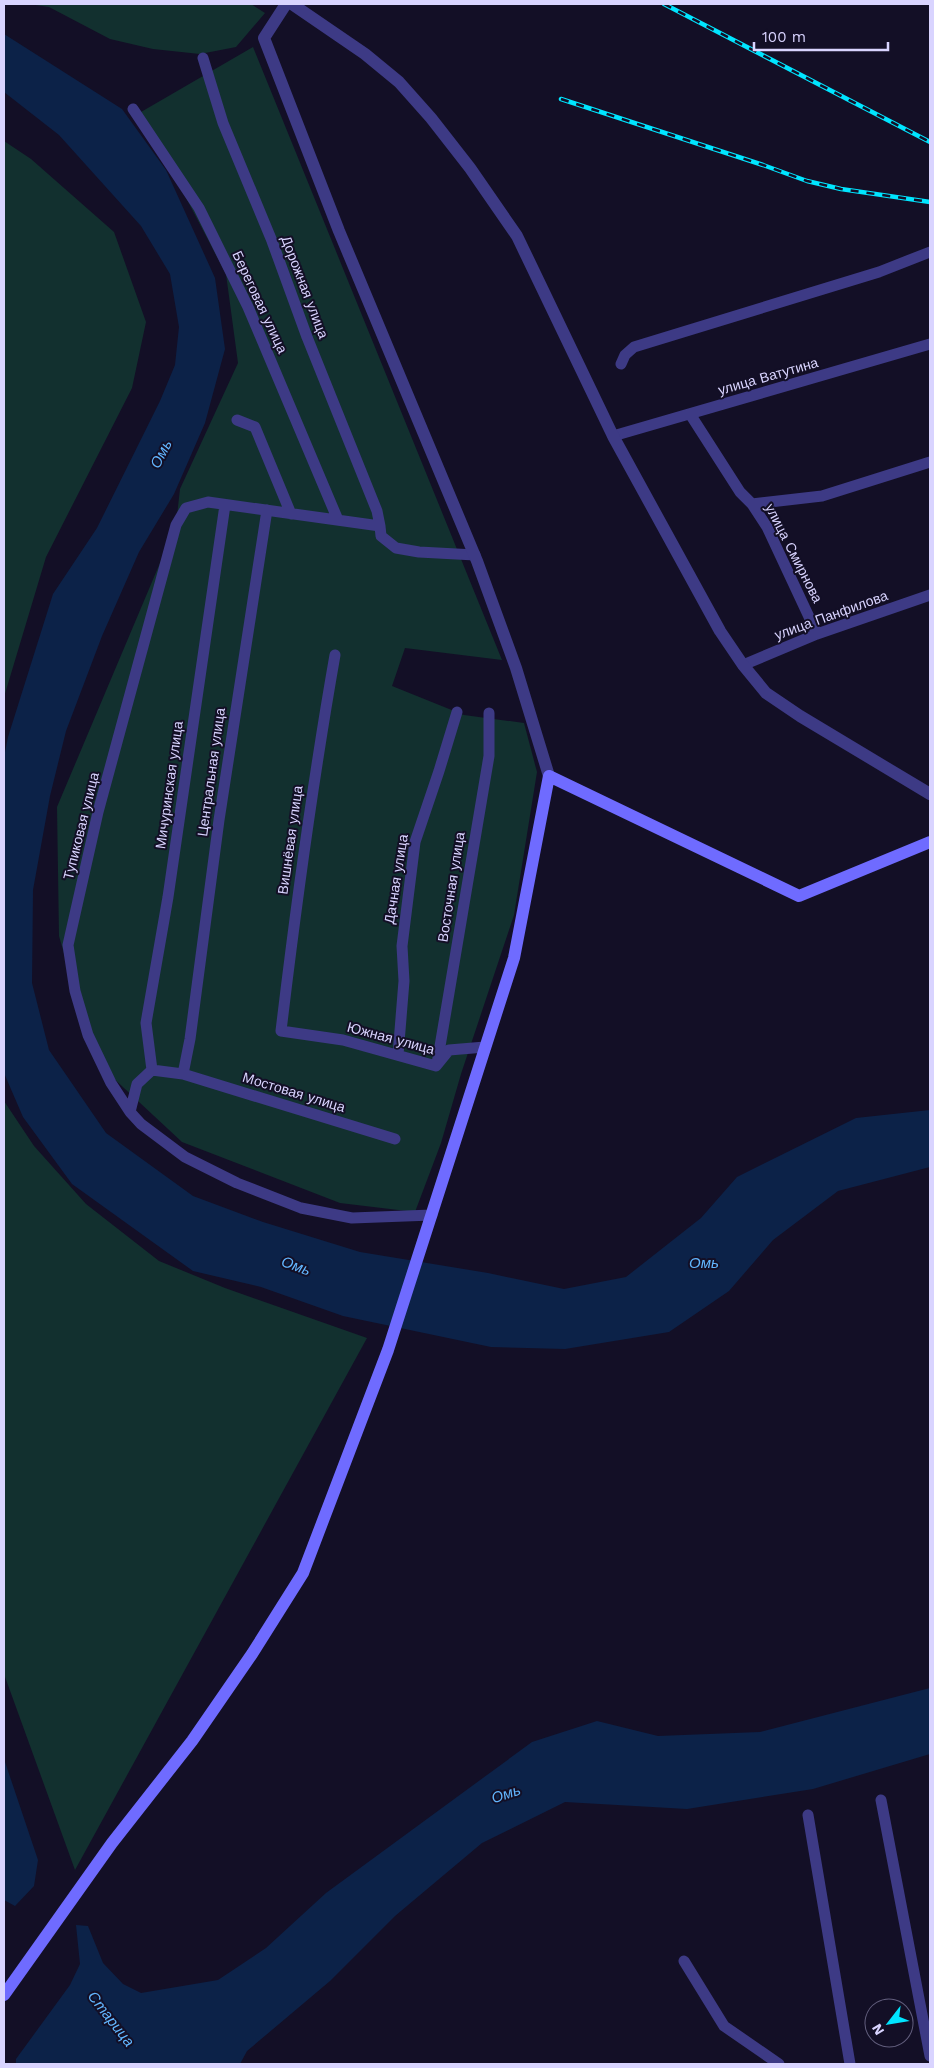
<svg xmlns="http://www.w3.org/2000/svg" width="934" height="2068" viewBox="0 0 934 2068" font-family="'Work Sans',sans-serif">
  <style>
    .green { fill: #12302f }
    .water { fill: #0c2248 }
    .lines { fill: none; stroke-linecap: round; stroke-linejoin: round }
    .minor { stroke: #3d3a85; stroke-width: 11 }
    .tertiary { stroke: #3d3a85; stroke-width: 12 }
    .secondary { stroke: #6f6bff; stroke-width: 12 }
    .rail-casing { stroke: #00e5ff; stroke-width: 4.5 }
    .rail { stroke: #130f26; stroke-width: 2.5; stroke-dasharray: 8; stroke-linecap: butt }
    .labels { text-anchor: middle; stroke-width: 4; stroke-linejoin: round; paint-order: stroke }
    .street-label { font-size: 14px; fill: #d9d4ff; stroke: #130f26 }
    .water-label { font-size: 15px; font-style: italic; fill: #62b6ff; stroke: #130f26 }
  </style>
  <rect width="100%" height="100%" fill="#130f26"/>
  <path class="green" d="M29 4H251L265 13 236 47 200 54 153 49 110 39 49 7Z
    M253 47 502 660 405 648 392 686 464 715 524 723 537 772 514 915 461 1074 441 1143 415 1212 340 1203 182 1142 95 1061 59 936 57 807 176 525 180 489 238 363 226 274 141 112Z
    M4 141 31 159 114 232 146 322 132 388 46 557 4 697Z
    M4 1101 34 1146 86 1204 159 1261 225 1288 367 1338 75 1870 4 1674Z"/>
  <path class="water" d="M4 34 122 109 166 170 215 278 225 349 205 423 174 494 139 552 102 636 66 731 50 796 33 890 32 983 49 1050 106 1133 193 1196 263 1222 360 1252 488 1273 564 1289 626 1277 701 1218 737 1177 856 1118 930 1110V1167L838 1191 773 1240 729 1291 669 1332 565 1349 491 1347 343 1316 261 1287 193 1271 72 1184 23 1117 4 1073V757L8 737 53 594 97 528 160 401 175 365 179 327 170 274 141 226 59 135 4 92Z
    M930 1688V1754L813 1789 687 1809 565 1802 482 1843 395 1916 330 1981 247 2051 240 2064H16V2059L70 1985 80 1964 76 1925 88 1926 103 1963 123 1984 141 1993 218 1980 266 1948 326 1893 532 1742 597 1721 658 1736 760 1732Z
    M4 1759 38 1860 34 1886 15 1906 4 1900Z"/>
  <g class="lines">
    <path class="minor" d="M203 58 223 123 272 241 307 337 377 511 380 526
      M133 109 199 208 248 307 338 520
      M621 364 625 355 634 347 879 272 930 252
      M690 414 740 492 752 504 767 527 817 634
      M237 420 255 427 291 514
      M613 436 930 344
      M752 504 822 496 930 462
      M335 655C313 780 296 905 281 1031L343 1040 436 1066 449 1050 485 1047
      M743 665 817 634 930 595
      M398 1055 404 981 402 946 415 842 439 771 457 712
      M437 1064 489 756V713
      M152 1070 146 1023 168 897 225 505
      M183 1074 395 1139
      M130 1112 137 1084 152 1070 183 1074 190 1039 219 820 267 510
      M432 1215 352 1218 301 1208 237 1183 185 1157 141 1124 130 1112 111 1083 88 1035 75 991 68 945 98 812 176 525 186 508 208 502 380 526 381 536 396 548 419 552 475 555
      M881 1800 930 2056
      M808 1815 850 2064
      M684 1961 724 2026 779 2064"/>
    <path class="tertiary" d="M286 4 264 38 339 231 477 561 516 668 549 776
      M292 4 365 54 399 82 431 118 470 168 517 236 613 436 720 631 743 665 766 693 800 716 930 794"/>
    <path class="secondary" d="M4 1995 112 1843 192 1741 252 1654 303 1573 388 1350 514 958 549 776 799 896 930 842"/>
    <g class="rail-casing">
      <path id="rail" d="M664 4 930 142
        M561 99 763 165 807 181 841 189 930 202"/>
    </g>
    <use href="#rail" class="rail"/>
  </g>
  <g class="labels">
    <g class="street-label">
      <text transform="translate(305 287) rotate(69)" y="5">Дорожная улица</text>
      <text transform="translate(260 302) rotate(65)" y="5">Береговая улица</text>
      <text transform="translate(768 376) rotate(-16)" y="5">улица Ватутина</text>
      <text transform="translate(794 553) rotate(63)" y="5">улица Смирнова</text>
      <text transform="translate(831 615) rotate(-20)" y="5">улица Панфилова</text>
      <text transform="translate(211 772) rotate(-82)" y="5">Центральная улица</text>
      <text transform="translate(169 785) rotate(-82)" y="5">Мичуринская улица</text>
      <text transform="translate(81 826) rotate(-76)" y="5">Тупиковая улица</text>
      <text transform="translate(290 840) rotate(-82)" y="5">Вишнёвая улица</text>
      <text transform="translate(396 879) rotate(-81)" y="5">Дачная улица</text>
      <text transform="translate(451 887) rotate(-81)" y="5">Восточная улица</text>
      <text transform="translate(391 1038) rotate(15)" y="5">Южная улица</text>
      <text transform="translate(294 1092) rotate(17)" y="5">Мостовая улица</text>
    </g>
    <g class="water-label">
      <text transform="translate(161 454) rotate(-63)" y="5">Омь</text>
      <text x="704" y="1268">Омь</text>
      <text transform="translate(296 1266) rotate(20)" y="5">Омь</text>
      <text transform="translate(506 1794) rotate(-19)" y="5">Омь</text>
      <text transform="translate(111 2019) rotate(52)" y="5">Старица</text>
    </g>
  </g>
  <rect width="934" height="2068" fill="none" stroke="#d9d4ff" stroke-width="10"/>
  <g transform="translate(889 2023) rotate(239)"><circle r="24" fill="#130f26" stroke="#625e7d"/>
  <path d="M0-4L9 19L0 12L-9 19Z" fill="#00e5ff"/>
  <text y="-8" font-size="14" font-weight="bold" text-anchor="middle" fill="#d9d4ff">N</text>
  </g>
  <path d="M754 42v8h134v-8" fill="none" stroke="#d9d4ff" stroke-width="2.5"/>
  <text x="762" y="42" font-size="15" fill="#d9d4ff" stroke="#130f26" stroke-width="4" paint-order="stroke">100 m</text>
</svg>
